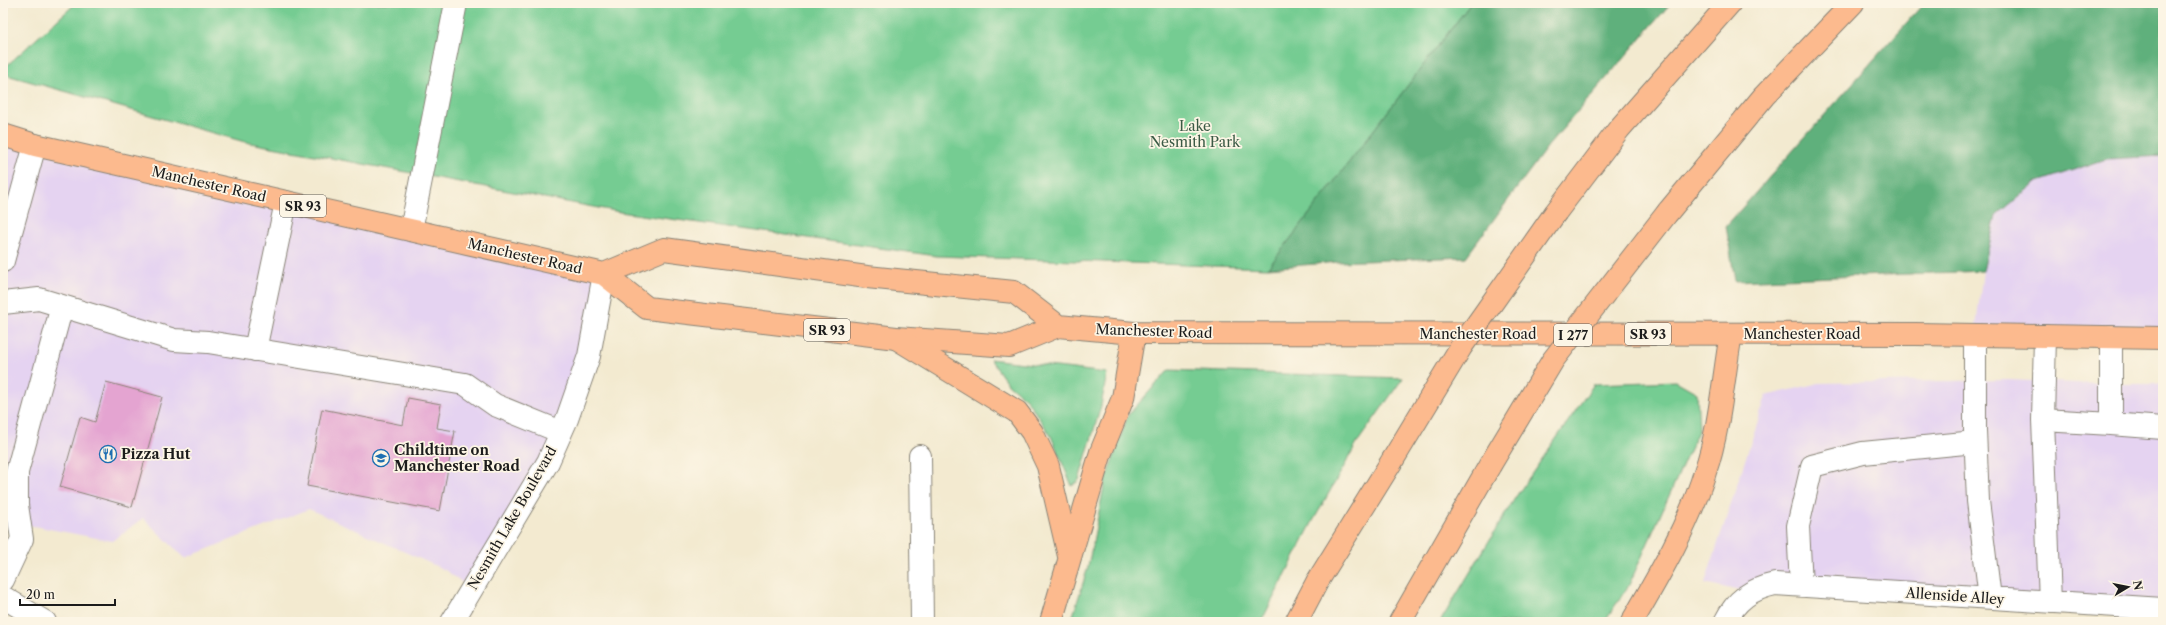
<svg xmlns="http://www.w3.org/2000/svg" width="2166" height="625" viewBox="0 0 2166 625" font-family="'Libre Caslon Text',serif">
  <style>
    .built { fill: #e5d3f1 }
    .green { fill: #74cc92; stroke: #487457 }
    .forest { fill: #5fb07c; stroke: #3e664c }
    .building { fill: #e4a4d1 }
    .lines { fill: none; stroke-linecap: round; stroke-linejoin: round }
    .minor-casing { stroke: #888376; stroke-width: 24 }
    .major-casing { stroke: #888376; stroke-width: 24 }
    .highway-casing { stroke: #888376; stroke-width: 24 }
    .minor { stroke: #fff; stroke-width: 22 }
    .major { stroke: #fcba8e; stroke-width: 22 }
    .highway { stroke: #fcba8e; stroke-width: 22 }
    .highway-bridge-casing { stroke: #888376; stroke-width: 24; stroke-linecap: butt }
    .highway-bridge { stroke: #fcba8e; stroke-width: 22 }
    .labels { text-anchor: middle; stroke-width: 3.5; stroke-linejoin: round; paint-order: stroke }
    .shield { fill: #fcf5e5; stroke: #5f5d58; stroke-width: 1 }
    .shield-label { font-size: 13px; font-weight: bold; fill: #1c1c1c }
    .park-label { font-size: 14px; fill: #3b5a45; stroke: #fcf5e5 }
    .street-label { font-size: 14px; fill: #1c1c1c; stroke: #fcf5e5 }
    .poi-label { font-size: 14px; font-weight: bold; fill: #1c1c1c; stroke: #fcf5e5; text-anchor: start }
  </style>
  <rect width="100%" height="100%" fill="#fcf5e5"/>
  <filter id="ink" filterUnits="userSpaceOnUse"><feTurbulence type="fractalNoise" baseFrequency=".025" numOctaves="2"/><feDisplacementMap in="SourceGraphic" scale="8" xChannelSelector="R" yChannelSelector="G"/><feConvolveMatrix kernelMatrix="1 2 1 2 8 2 1 2 1" color-interpolation-filters="sRGB"/></filter>
  <filter id="wash" filterUnits="userSpaceOnUse"><feTurbulence type="fractalNoise" baseFrequency=".012" numOctaves="4" result="noise"/><feDisplacementMap in="SourceGraphic" scale="16" xChannelSelector="R" yChannelSelector="G"/><feGaussianBlur stdDeviation="0.9" result="paint"/><feColorMatrix in="noise" values="0 0 0 0 0 0 0 0 0 0 0 0 0 0 0 0 0 1.4 0 .05"/><feComposite in="paint" operator="in"/></filter>
  <g filter="url(#wash)">
    <rect width="100%" height="100%" fill="#f3ead0"/>
    <path class="built" d="M3 135 604 274 572 407 471 589 445 570 309 509 185 558 143 518 112 541 3 520Z
      M2163 156V338L1975 335 1983 271 1996 216 2035 183 2106 159Z
      M2009 380 2099 384H2163V610L1749 593 1705 583 1766 396 1819 383Z"/>
    <path class="green" d="M76 3H1471L1268 268 937 256 620 212 245 142 3 74V69Z
      M990 359 1107 373 1101 406 1079 480 1072 486 1051 436 1027 400 1008 384Z
      M1169 370 1403 378 1359 440 1313 521 1261 622H1071L1088 567 1105 481 1128 415Z
      M1676 381 1697 393 1699 429 1629 585 1604 622H1440L1515 498 1594 384Z"/>
    <path class="forest" d="M1471 3H1671L1548 146 1466 257 1338 262 1268 268Z
      M1924 3H2163V156L2106 159 2035 183 1996 216 1983 271 1735 281 1726 226Z"/>
    <g id="blocks">
      <path class="building" d="M106 382 162 397 132 507 60 487 80 417 95 422Z
        M408 398 441 404 437 428 455 431 440 511 307 486 322 409 403 425Z"/>
    </g>
  </g>
  <g filter="url(#ink)">
    <use href="#blocks" fill-opacity="0" stroke="#888376" stroke-width="1"/>
    <g class="lines">
      <g class="minor-casing">
        <path id="minor" d="M411 230 456 3
          M3 261 35 145
          M3 303 39 299 174 340 208 342 465 384 495 405 561 432
          M1975 335V430L1978 501 1990 598
          M2045 336 2043 420 2050 602
          M2111 337V424L2163 428
          M255 350 286 202
          M2043 420 2111 424
          M920 456 922 622
          M3 580 22 539 17 505V472L62 306
          M1801 586 1798 526 1812 466 1863 453 1975 442
          M3 597 45 622
          M452 622 548 462 567 419 589 356 604 274
          M1725 622C1736 600 1751 589 1775 584L2163 609"/>
      </g>
      <g class="major-casing">
        <path id="major" d="M3 135 35 145 604 274 647 308 896 338 1009 346 1058 326 1134 333 1916 334 2163 338
          M604 274 664 249 867 277 1014 292 1058 326"/>
      </g>
      <g class="highway-casing">
        <path id="highway" d="M1556 212 1619 129 1730 3
          M1668 212 1764 96 1853 3
          M896 338 1017 412 1032 432 1048 466 1069 556
          M1051 622 1101 452 1123 398 1134 333
          M1296 622 1317 582 1392 461
          M1400 622 1490 465
          M1632 622C1660 574 1689 524 1705 472 1720 428 1723 379 1731 334"/>
      </g>
      <use href="#minor" class="minor"/>
      <use href="#major" class="major"/>
      <use href="#highway" class="highway"/>
      <g class="highway-bridge-casing">
        <path id="highway-bridge" d="M1392 461 1461 347 1556 212
          M1490 465 1553 360 1668 212"/>
      </g>
      <use href="#highway-bridge" class="highway-bridge"/>
    </g>
  </g>
  <defs>
    <g id="restaurant-ring" transform="scale(0.9)"><circle r="9.5" fill="#fcf5e5" stroke="#1f6fb2" stroke-width="1.5"/><path d="M-5-6h1v4h1v-4h1v4h1v-4h1v5L-1.5 .5V6h-2V.5L-5-1ZM5-6V6H3V1.5H1.5Q1.5-4 5-6Z" fill="#1f6fb2"/></g>
    <g id="school-ring" transform="scale(0.9)"><circle r="9.5" fill="#fcf5e5" stroke="#1f6fb2" stroke-width="1.5"/><path d="M0-5L7-2L0 1L-7-2ZM-4 1L0 2.5L4 1V4Q0 6-4 4Z" fill="#1f6fb2"/></g>
  </defs>
  <g fill-rule="evenodd">
    <use href="#restaurant-ring" x="108" y="454"/>
    <use href="#school-ring" x="381" y="458"/>
  </g>
  <g class="labels">
    <g class="shield">
      <rect x="280" y="195" width="46" height="22" rx="3"/>
      <rect x="804" y="319" width="46" height="22" rx="3"/>
      <rect x="1625" y="323" width="46" height="22" rx="3"/>
      <rect x="1554" y="324" width="38" height="22" rx="3"/>
    </g>
    <g class="shield-label">
      <text x="303" y="211">SR 93</text>
      <text x="827" y="335">SR 93</text>
      <text x="1648" y="339">SR 93</text>
      <text x="1573" y="340">I 277</text>
    </g>
    <g class="park-label">
      <text x="1195" y="131">Lake<tspan x="1195" dy="16">Nesmith Park</tspan></text>
    </g>
    <g class="street-label">
      <text transform="translate(209 184) rotate(13)" y="5">Manchester Road</text>
      <text transform="translate(525 256) rotate(13)" y="5">Manchester Road</text>
      <text transform="translate(1154 331) rotate(2)" y="5">Manchester Road</text>
      <text x="1478" y="339">Manchester Road</text>
      <text x="1802" y="339">Manchester Road</text>
      <text transform="translate(512 518) rotate(-60)" y="5">Nesmith Lake Boulevard</text>
      <text transform="translate(1955 596) rotate(4)" y="5">Allenside Alley</text>
    </g>
    <g class="poi-label">
      <text x="394" y="455">Childtime on<tspan x="394" dy="16">Manchester Road</tspan></text>
      <text x="121" y="459">Pizza Hut</text>
    </g>
  </g>
  <rect width="2166" height="625" fill="none" stroke="#fcf5e5" stroke-width="16"/>
  <g transform="translate(2128 587) rotate(80)" stroke="#fcf5e5" stroke-width="3" paint-order="stroke">
  <path d="M0-3L7 15L0 10L-7 15Z" fill="#1c1c1c"/>
  <text y="-6" font-size="11" font-weight="bold" text-anchor="middle" fill="#1c1c1c">N</text>
  </g>
  <path d="M20 599v6h95v-6" fill="none" stroke="#1c1c1c" stroke-width="2"/>
  <text x="26" y="599" font-size="12" fill="#1c1c1c" stroke="#fcf5e5" stroke-width="3" paint-order="stroke">20 m</text>
</svg>
